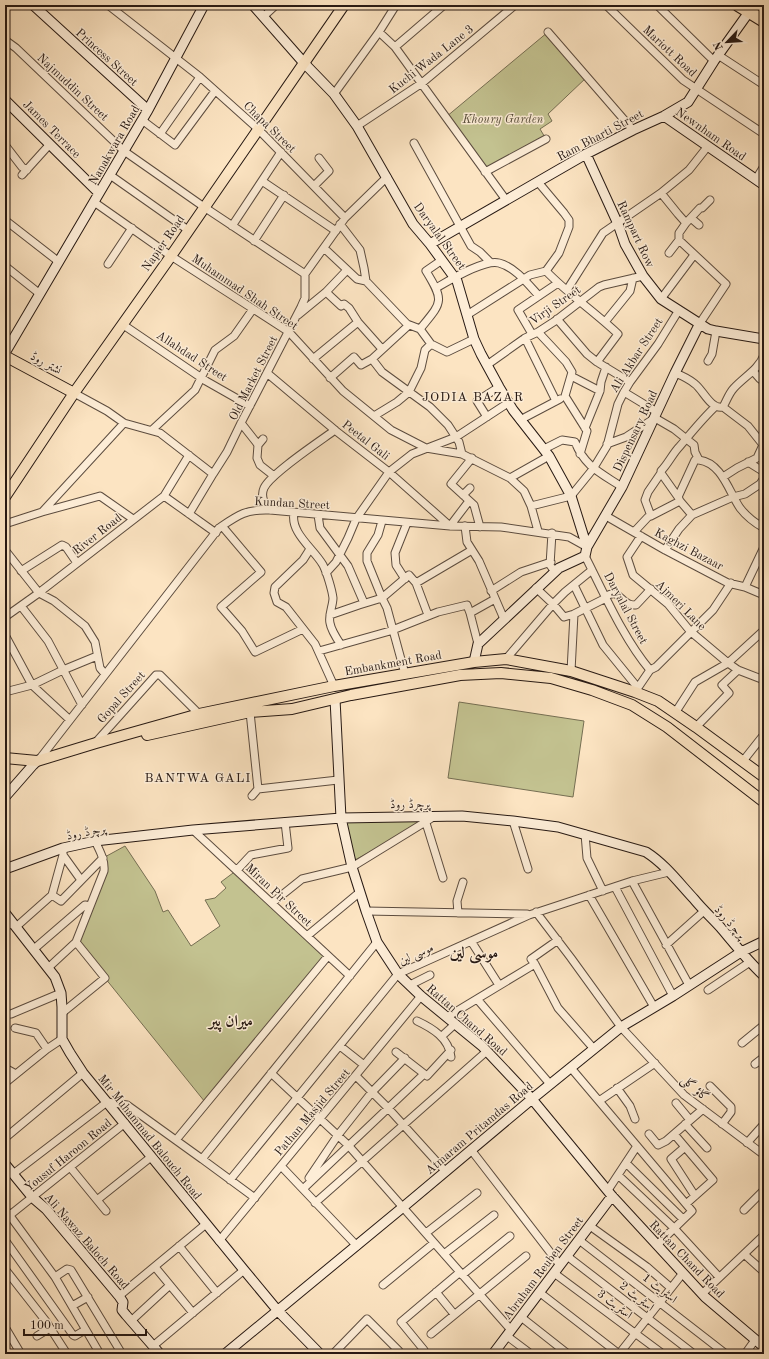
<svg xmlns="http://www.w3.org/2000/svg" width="769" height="1359" viewBox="0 0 769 1359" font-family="'Old Standard TT',Amiri,serif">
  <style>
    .green { fill: #c3c290; stroke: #756e52 }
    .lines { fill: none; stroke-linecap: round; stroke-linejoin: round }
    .street-casing { stroke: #5c4c3f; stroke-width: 9 }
    .secondary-casing { stroke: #271913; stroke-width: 11 }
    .primary-casing { stroke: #271913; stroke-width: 12 }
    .highway-casing { stroke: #271913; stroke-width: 14 }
    .street { stroke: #fdedd7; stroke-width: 7 }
    .secondary { stroke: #fdedd7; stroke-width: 9 }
    .primary { stroke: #fce4c2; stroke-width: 10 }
    .highway { stroke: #fce4c2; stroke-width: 12 }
    .labels { text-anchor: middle; stroke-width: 3; stroke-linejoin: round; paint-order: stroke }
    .street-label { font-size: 12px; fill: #271913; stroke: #fdedd7 }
    .park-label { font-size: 12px; font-style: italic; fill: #564c38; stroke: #fdedd7 }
    .neighbourhood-label { font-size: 13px; letter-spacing: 1px; fill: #271913; stroke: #fdedd7 }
    .district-label { font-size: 16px; font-weight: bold; fill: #271913; stroke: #fdedd7 }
  </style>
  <rect width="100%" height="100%" fill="#fce4c2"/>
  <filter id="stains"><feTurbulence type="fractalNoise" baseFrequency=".005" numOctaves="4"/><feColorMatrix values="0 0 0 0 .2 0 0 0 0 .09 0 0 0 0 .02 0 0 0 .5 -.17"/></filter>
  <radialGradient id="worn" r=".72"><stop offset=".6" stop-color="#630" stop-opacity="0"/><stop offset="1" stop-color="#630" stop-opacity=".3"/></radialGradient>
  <path class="green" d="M548 32 587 77 548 114 552 121 540 129 546 139 485 172 446 117Z
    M459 702 584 721 573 797 448 778Z
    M435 816 355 860 341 818Z
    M125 846 155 891 163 912 168 910 191 946 220 926 205 900 215 898 226 888 221 882 237 870 328 956 205 1102 76 942 104 871 103 858Z"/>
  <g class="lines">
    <g class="street-casing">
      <path id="street" d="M108 5 200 77 258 129 345 218
        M606 5 683 80 764 134
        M657 5 714 61
        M263 17 276 5
        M379 32 395 47 506 200
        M548 32 633 130
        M5 40 16 48 124 151 204 207 305 274
        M395 47 444 5
        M718 55 764 85
        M334 94 379 32 396 5
        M142 120 175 145 215 91
        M357 126 422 83 515 5
        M160 134 200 77
        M414 143 471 246 480 252 490 262
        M5 145 22 167 27 170
        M485 172 546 139
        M22 175 50 144
        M110 175 188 230
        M756 179 764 166
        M262 181 336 231
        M314 186 329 171 319 158
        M661 193 678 214 686 223 679 233V240L726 284 700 323
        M94 202 171 256 289 332 343 391 391 430 426 448 462 454 510 478 524 491 531 506 538 531
        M691 218 699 225
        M5 220 59 262
        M686 223 700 208H702L710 200
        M340 224 360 250 364 268 366 281 407 324 420 329 431 344 447 352 474 339
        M232 226 281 152
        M254 241 284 195
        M324 248 357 279 366 281
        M669 253 679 240
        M108 264 132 228
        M5 266 40 294
        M546 271C568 294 595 312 618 334L597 362 630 382
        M436 288C450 280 484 259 499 263 515 267 528 284 539 296
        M567 290 603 233 661 193 689 170 708 146
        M326 292 341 306 344 304 349 308 358 322 382 349
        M661 299 694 255
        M298 315 326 292 347 270
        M467 315 530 275 546 271 559 253 569 227V220L564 213 538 182
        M557 319 587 354 597 362
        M605 322 630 291 633 278
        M122 324 206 381 250 406
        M420 329C442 302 445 302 426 271L442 260
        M538 332 566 362 572 372 565 396 587 431 580 454
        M532 334 518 310 558 283
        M525 338 556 401
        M313 359 358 322
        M372 359 382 372 430 407 448 425 459 442 462 454
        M708 361 712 354 716 331
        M487 365 525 338 538 332 555 321 599 287 604 285 643 276
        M753 371 760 379 764 382
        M267 373 336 431 389 472 450 526 469 501
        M675 373C683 376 689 379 695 384 703 390 711 410 723 407L748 426 764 446
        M571 376 600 391
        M330 378 354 357 361 365 372 359 409 325
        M624 392 657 412
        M74 393 107 411 124 423 160 433 213 474
        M723 407C727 400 729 393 734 388 744 377 759 369 764 355
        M374 416 397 402 409 392 421 368 425 350 431 344
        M487 417 477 401 499 387
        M520 420 560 399
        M241 423 256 442 258 445 257 458 260 465 274 476
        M585 428 600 391 601 382 606 367
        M152 430 195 390 215 350 234 336 253 309
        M607 444 626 437 655 418 674 429 694 445 695 452 699 460
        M258 445 263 439
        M544 449 562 440 575 442C585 467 601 473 622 487
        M472 458 451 484 474 505 480 527
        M699 460C722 463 729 492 740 508 747 517 755 523 764 528
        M748 462 764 472
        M661 473 678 497
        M723 477 737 468 757 458 763 445
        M510 478 549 456
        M463 495 470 488
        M164 496 216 533
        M680 501 692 515
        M531 506 571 496 593 469 607 446 618 404 624 392 630 382 658 344 679 310
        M270 510C265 504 260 497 264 488 270 474 320 441 335 430
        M43 511 124 423
        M294 513C290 533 314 549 323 565 327 573 332 590 333 598 333 606 328 615 330 623 331 630 337 639 341 645
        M189 514 213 474 227 452 241 423 301 307 305 298V274L345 218 387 177
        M318 515 320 528 348 566 364 603
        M606 516 665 550 728 583 745 587 764 595
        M651 516 645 500 648 492 661 473V471C668 464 673 453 680 446 692 432 703 418 716 406
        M382 521 378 535 367 553V561L382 598 387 608 405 674
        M5 524 42 512 100 496 133 519
        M222 526 261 572 221 607 242 631 255 652 303 629
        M465 526 467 542 479 561 504 619
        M634 532 648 517 651 516 680 501 678 497 695 460H699
        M552 533 550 565 555 572
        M641 536 627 557 633 575 668 604 690 631 728 663 738 670 764 680
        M310 549 303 560 275 587 274 593 277 602 286 607 315 644 334 686
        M5 550 39 593 54 601 85 626 95 642 100 668 105 674
        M665 550 679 529 692 515 733 497 745 494 760 484 764 478
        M585 556C604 593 623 638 650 670
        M21 571 62 545 66 547 77 563
        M326 573 336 562 348 538 356 519 389 472 412 454 456 437 508 403
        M405 579 396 565 395 553 407 523
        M416 583 428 615
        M574 585 603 645 638 688
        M745 587 764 547
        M536 588 553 604 565 592 592 570
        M491 591 521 572 551 562
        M606 596C619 589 619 600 629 604 631 605 633 605 636 605L651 589
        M21 606 48 641 82 705
        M330 615 359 605 382 598 409 575 416 583 472 550
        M5 617 36 595 164 496 189 455
        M5 635 32 685 70 720
        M478 644 470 613 495 599
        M319 651 390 631 438 612 467 605 470 613
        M506 659 553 604 564 617 574 614
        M571 671 574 614 606 598
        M5 692 32 685 63 670 97 656
        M635 692 650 670 656 667 713 610 731 583
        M250 712 258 789 252 796
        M675 713 695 682 728 663 764 630
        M696 727 729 693 722 685 738 670
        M96 742 156 675H160L199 714
        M38 761 219 528C238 515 246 509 270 510L450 526 501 527 569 537 587 547
        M743 761 762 737 764 738
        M258 789 338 780
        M513 821 528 869
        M426 823 443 878
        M193 830 350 976
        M585 834 587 858 603 891
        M63 855 81 880
        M237 870 251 855 288 848 285 822
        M632 881 689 985
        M615 887 673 996
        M52 895 61 901 103 858
        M589 895 654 1007
        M272 903 302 879 352 867 435 816
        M366 911 527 914
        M536 912 571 958 621 1027 684 1095 764 1155
        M458 913 457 901 463 882
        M16 927 52 895 63 855V848
        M5 928 12 922
        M307 936 360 892
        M471 941 499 985
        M666 945 704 911
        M34 949 85 905 90 906
        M535 964 531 959 558 940
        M48 968 76 942 104 871C105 860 100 851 95 841
        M410 985 430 975
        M708 990 750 962
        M477 999 550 1084
        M62 1013 105 978 76 942
        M11 1014 61 993
        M447 1017 535 964 558 1008 594 1049
        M417 1021C432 1028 449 1038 451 1057
        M15 1028 36 1033 47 1049
        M442 1036 455 1024
        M742 1043 764 1025
        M340 1046 364 1065
        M396 1052 427 1076 451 1050
        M755 1064 764 1057
        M5 1068 16 1074
        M571 1068 692 1211 657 1245
        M271 1073 348 1145 511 1330
        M356 1076 388 1108 446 1172
        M5 1083 47 1049 62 1039
        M710 1086 731 1107V1112L722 1124
        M617 1088 630 1106 635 1119
        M599 1101 655 1063
        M676 1103 690 1120
        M685 1124 707 1148
        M649 1134 658 1145 666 1141 703 1109
        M674 1134 713 1180 686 1204
        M5 1138 83 1073
        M176 1140 328 956
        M747 1143 764 1124
        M685 1147 671 1159 695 1196
        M472 1151 560 1265
        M202 1159 255 1198
        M626 1163 683 1219
        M281 1166 357 1246
        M70 1167 106 1211
        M13 1174 107 1102 127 1105 202 1159 377 942
        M618 1175 674 1228 719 1277
        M309 1178 338 1135 372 1092 405 1058
        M230 1180 398 974 529 915 632 881 669 872
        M303 1189 424 1074
        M608 1190 637 1146
        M97 1200 151 1157
        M315 1203 487 1051
        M5 1209 55 1277 100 1354
        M744 1210 764 1190
        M5 1219 125 1123
        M590 1226 647 1267 671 1288
        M426 1233 477 1193
        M5 1240 73 1335 75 1336 85 1330
        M579 1240 726 1354
        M219 1241 421 996
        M179 1246 217 1293
        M444 1254 494 1215
        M744 1254 764 1272
        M567 1256 694 1354
        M155 1267 193 1313
        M5 1269 45 1320 67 1354
        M554 1273 663 1354
        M462 1275 510 1236
        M55 1277 67 1269 71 1270 122 1354
        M383 1285 434 1243
        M436 1292 454 1314
        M539 1292 619 1354
        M702 1294 764 1235
        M119 1296 206 1224
        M72 1306 88 1297
        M521 1317 568 1354
        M131 1321 170 1285
        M5 1327 21 1354
        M431 1334 526 1256
        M37 1336 50 1328
        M507 1336 531 1354
        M153 1346 244 1270
        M424 1350 401 1322 460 1272
        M333 1354 367 1319 399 1351
        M619 1354 683 1273
        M745 1354 755 1340"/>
    </g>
    <g class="secondary-casing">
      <path id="secondary" d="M33 5 148 110
        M253 5 304 63 334 94 357 126 413 224 430 244 457 281 474 339 481 354 499 387 513 410 549 456 571 496 587 547
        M5 100 99 193
        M664 116 764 185
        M586 154 618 224 625 244 643 276 661 299 708 329 716 331 764 339
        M430 244 586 154 633 130 664 116 688 102 714 61 749 12
        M5 353 148 110 204 5
        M474 662 478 644 559 568 585 556 587 547 622 487 675 373 700 323
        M335 699 341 818 352 867 366 911 377 942 398 974 421 996 482 1046 532 1099 612 1196 705 1297 764 1347
        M5 797 33 765 37 761
        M5 869 63 848 95 841 193 830 341 818 462 816 513 821 558 827 646 852C665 864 679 883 694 899 702 909 712 918 721 928 735 945 748 961 764 976
        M5 913 55 977 61 993 62 1007V1039L70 1053 83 1073 244 1270 278 1311 320 1354
        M5 1164 32 1197 46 1209 119 1296 123 1302 122 1310 126 1315 160 1354
        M225 1354 408 1203 532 1099 621 1027 673 996 741 952 764 941
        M493 1354 612 1196"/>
    </g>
    <g class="primary-casing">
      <path id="primary" d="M5 356 74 393
        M5 497 74 393 171 256 344 5
        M147 735 250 712 292 709 351 695 460 675 501 673 551 678 592 690 632 705 667 727 764 802
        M5 758 37 761 96 743 199 714 334 686 474 662 506 659 571 671 635 692 658 701 696 727 764 777"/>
    </g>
    <g class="highway-casing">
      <path id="highway" d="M738 5 764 21"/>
    </g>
    <use href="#street" class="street"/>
    <use href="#secondary" class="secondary"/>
    <use href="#primary" class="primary"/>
    <use href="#highway" class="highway"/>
  </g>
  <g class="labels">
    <g class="street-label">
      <text transform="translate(670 51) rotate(43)" y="4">Mariott Road</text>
      <text transform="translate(107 57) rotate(42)" y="4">Princess Street</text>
      <text transform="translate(431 59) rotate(-38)" y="4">Kuchi Wada Lane 3</text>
      <text transform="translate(73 87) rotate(43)" y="4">Najmuddin Street</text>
      <text transform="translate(270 127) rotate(44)" y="4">Chapa Street</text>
      <text transform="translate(52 129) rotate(45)" y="4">James Terrace</text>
      <text transform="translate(711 134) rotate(35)" y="4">Newnham Road</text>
      <text transform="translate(600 135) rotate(-28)" y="4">Ram Bharti Street</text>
      <text transform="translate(114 145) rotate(-60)" y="4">Nanakwara Road</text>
      <text transform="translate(636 234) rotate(65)" y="4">Rampart Row</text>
      <text transform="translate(440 236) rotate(54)" y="4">Daryalal Street</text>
      <text transform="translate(163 243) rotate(-55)" y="4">Napier Road</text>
      <text transform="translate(245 292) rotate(34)" y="4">Muhammad Shah Street</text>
      <text transform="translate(555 305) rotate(-35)" y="4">Virji Street</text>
      <text transform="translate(636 355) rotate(-57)" y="4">Ali Akbar Street</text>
      <text transform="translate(192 356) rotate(33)" y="4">Allahdad Street</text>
      <text transform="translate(46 363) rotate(29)" y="4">نشتر روڈ</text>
      <text transform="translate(253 378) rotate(-63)" y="4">Old Market Street</text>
      <text transform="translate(635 431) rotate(-65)" y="4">Dispensary Road</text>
      <text transform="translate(366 440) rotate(38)" y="4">Peetal Gali</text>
      <text transform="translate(292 503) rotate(3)" y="4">Kundan Street</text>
      <text transform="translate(97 534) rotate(-38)" y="4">River Road</text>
      <text transform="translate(689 549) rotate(28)" y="4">Kaghzi Bazaar</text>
      <text transform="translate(681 605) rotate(45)" y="4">Ajmeri Lane</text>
      <text transform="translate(626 608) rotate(62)" y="4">Daryalal Street</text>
      <text transform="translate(393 663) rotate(-10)" y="4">Embankment Road</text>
      <text transform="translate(121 697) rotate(-48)" y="4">Gopal Street</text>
      <text transform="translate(410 804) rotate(-1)" y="4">پرچرڈ روڈ</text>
      <text transform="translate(86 832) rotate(-11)" y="4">پرچرڈ روڈ</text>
      <text transform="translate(279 895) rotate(43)" y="4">Miran Pir Street</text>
      <text transform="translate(730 922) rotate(48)" y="4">پرچرڈ روڈ</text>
      <text transform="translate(416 954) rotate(-24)" y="4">موسی لین</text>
      <text transform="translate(467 1020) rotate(41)" y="4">Rattan Chand Road</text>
      <text transform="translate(695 1088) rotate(41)" y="4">گاؤ گلی</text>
      <text transform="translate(312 1112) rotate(-50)" y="4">Pathan Masjid Street</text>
      <text transform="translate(479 1128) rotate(-40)" y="4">Atmaram Pritamdas Road</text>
      <text transform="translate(150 1137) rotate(51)" y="4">Mir Muhammad Balouch Road</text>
      <text transform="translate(68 1155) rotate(-39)" y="4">Yousuf Haroon Road</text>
      <text transform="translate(87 1241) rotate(49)" y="4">Ali Nawaz Baloch Road</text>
      <text transform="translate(687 1259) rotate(46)" y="4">Rattan Chand Road</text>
      <text transform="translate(543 1268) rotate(-53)" y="4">Abraham Reuben Street</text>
      <text transform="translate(660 1288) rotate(38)" y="4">اسٹریٹ 1</text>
      <text transform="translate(637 1296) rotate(38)" y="4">اسٹریٹ 2</text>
      <text transform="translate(615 1304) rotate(37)" y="4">اسٹریٹ 3</text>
    </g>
    <g class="park-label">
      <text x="503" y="123">Khoury Garden</text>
    </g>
    <g class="neighbourhood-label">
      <text x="473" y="401">JODIA BAZAR</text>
      <text x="198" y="782">BANTWA GALI</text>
    </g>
    <g class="district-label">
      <text x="474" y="958">موسی لین</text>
      <text x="231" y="1026">میران پیر</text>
    </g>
  </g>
  <rect width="769" height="1359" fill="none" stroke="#fce4c2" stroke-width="20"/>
  <rect x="6" y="6" width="757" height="1347" fill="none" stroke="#271913" stroke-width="2"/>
  <rect x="10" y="10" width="749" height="1339" fill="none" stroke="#271913"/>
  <g transform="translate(727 42) rotate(245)" stroke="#fdedd7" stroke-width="3" paint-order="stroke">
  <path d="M0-3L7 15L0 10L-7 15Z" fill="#271913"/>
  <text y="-6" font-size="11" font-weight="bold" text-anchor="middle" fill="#271913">N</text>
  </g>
  <path d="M24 1329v6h122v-6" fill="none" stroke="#271913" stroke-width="2"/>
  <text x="30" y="1329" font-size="12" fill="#271913" stroke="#fdedd7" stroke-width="3" paint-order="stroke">100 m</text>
  <rect width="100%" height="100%" filter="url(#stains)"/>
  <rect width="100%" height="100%" fill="url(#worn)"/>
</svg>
